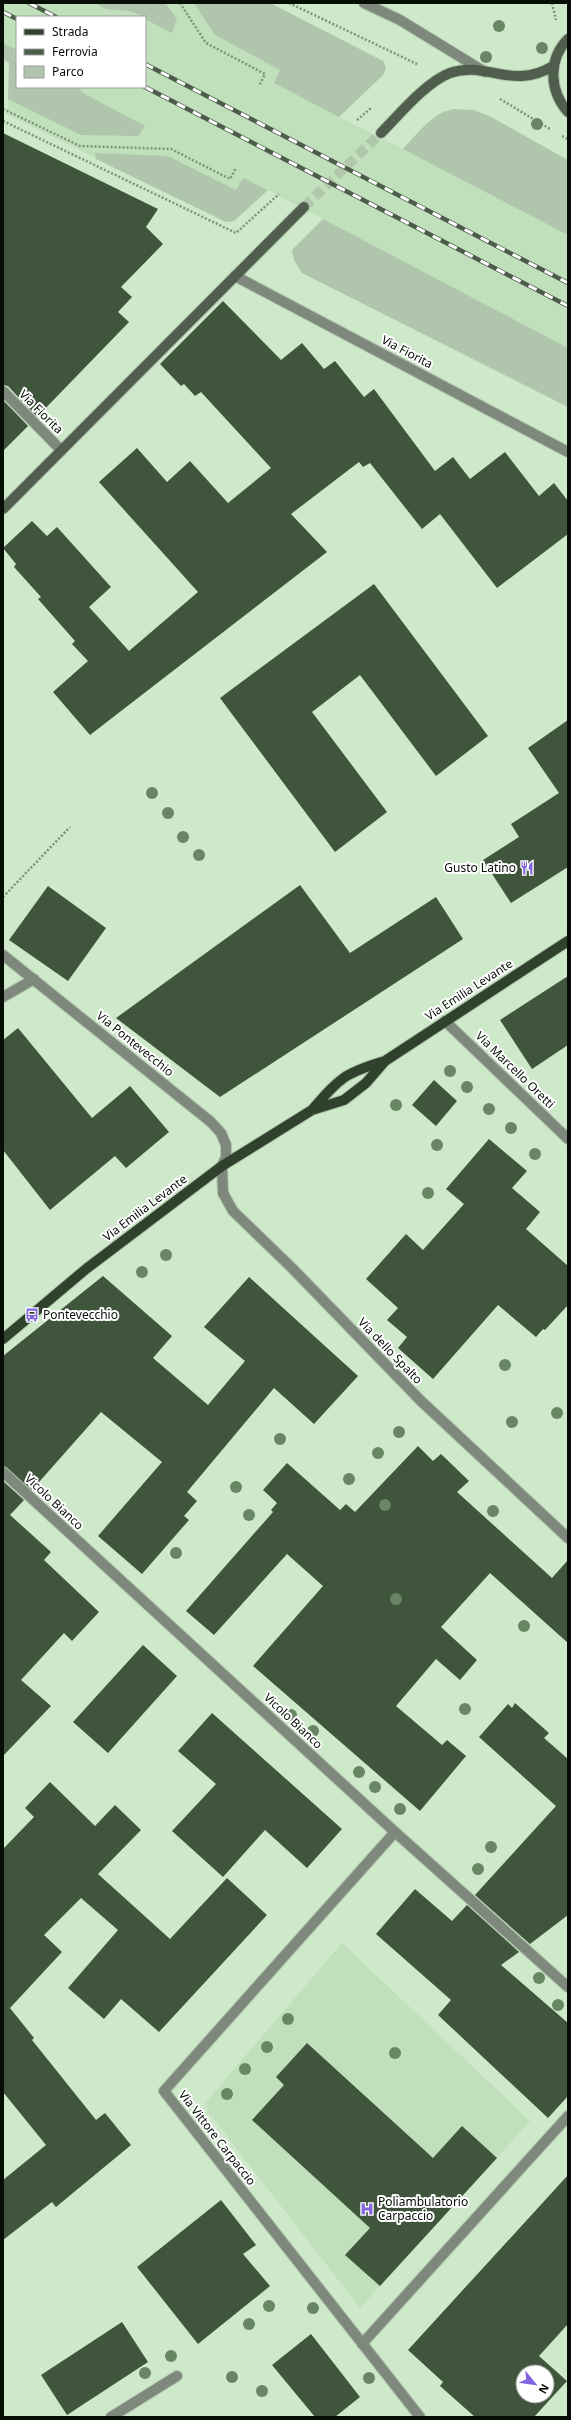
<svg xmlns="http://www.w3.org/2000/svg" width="571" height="2420" viewBox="0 0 571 2420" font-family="'Noto Sans',sans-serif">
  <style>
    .built { fill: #c0dfbb; fill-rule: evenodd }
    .green { fill: #afc6ac }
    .building { fill: #3f553c; fill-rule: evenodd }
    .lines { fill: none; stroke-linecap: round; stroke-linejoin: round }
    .secondary-tunnel { stroke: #b0c7ac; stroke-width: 10; stroke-dasharray: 10 5; stroke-linecap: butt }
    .street-casing { stroke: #aec5aa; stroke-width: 12 }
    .secondary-casing { stroke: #aec5aa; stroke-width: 12 }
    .primary-casing { stroke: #aec5aa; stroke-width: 12 }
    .path { stroke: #7f917c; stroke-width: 2.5; stroke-dasharray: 2 2; stroke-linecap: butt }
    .street { stroke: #7e887c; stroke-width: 10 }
    .secondary { stroke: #505f4d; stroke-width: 10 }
    .primary { stroke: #30422d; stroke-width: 10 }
    .rail-casing { stroke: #4d5b4b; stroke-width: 4.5 }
    .rail { stroke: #fff; stroke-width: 3; stroke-dasharray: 9; stroke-linecap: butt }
    .tree { fill: #688664 }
    .labels { text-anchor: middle; stroke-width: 4; stroke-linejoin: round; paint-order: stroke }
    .street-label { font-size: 12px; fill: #060e05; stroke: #fff }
    .poi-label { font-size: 12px; fill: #060e05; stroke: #fff; text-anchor: start }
  </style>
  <rect width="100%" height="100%" fill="#cee8ca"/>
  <path class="built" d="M3 3H270L383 61 386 68 384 74 339 117 403 149 434 117 444 111 474 110 491 117 568 160V407L302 273 294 260 292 250 323 219 268 190 234 221 226 222 8 115 9 63 3 59ZM17 17H145V87H17Z
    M342 1943 530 2121 360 2308 209 2113 206 2102Z"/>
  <path class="green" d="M95 3H165L177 19 172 33 145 19V17L129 11 106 9Z
    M194 3H270L383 61 386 68 384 74 339 117 274 83 280 70 215 35Z
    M3 43 17 50V87H77L85 94 145 126 138 136 81 135 8 99 9 63 3 59Z
    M454 109 474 110 491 117 568 160V235L403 149C417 134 432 113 454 109Z
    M95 153 168 156 236 190 243 178 268 190 234 221 226 222 96 159Z
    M323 219 568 348V407L302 273 294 260 292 250Z"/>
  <path class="building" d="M3 133 158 209 146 227 163 244 121 287 132 297 118 312 129 322 37 417 8 386 3 385Z
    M223 301 281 360 302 343 324 369 335 361 364 397 374 389 435 471 453 457 470 479 505 452 539 496 554 483 568 501V534L497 588 440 514 422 529 370 463 363 467 359 462 291 514 327 552 90 735 53 692 88 661 72 644 75 641 38 599 41 597 14 567 16 564 3 548 32 521 47 536 57 527 111 587 89 607 129 651 198 592 99 482 137 448 167 482 190 461 228 503 271 468 201 392 195 396 184 384 181 386 160 364Z
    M3 400 28 426 3 451Z
    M374 584 488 736 436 776 360 675 312 712 387 812 335 852 220 698Z
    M568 720V867L511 903 483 860 519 837 511 824 559 793 528 748Z
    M300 885 350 953 436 897 463 939 220 1097 116 1018Z
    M48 886 106 928 68 981 9 940Z
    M568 976V1045L532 1069 500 1020Z
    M18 1028 92 1118 130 1086 169 1132 126 1168 115 1156 50 1210 3 1150V1040Z
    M434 1080 457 1101 436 1126 412 1105Z
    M489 1139 527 1171 512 1188 540 1212 526 1229 568 1266V1305L545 1330 543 1329 536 1337 498 1305 433 1379 398 1348 407 1337 387 1320 398 1308 366 1279 406 1234 423 1250 464 1204 446 1189Z
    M103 1276 172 1336 153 1358 208 1405 245 1361 204 1327 249 1277 358 1376 314 1424 274 1388 187 1492 197 1501 184 1516 189 1520 142 1574 98 1536 162 1462 101 1412 32 1490 3 1466V1356Z
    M418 1446 433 1461 441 1454 469 1481 457 1492 552 1578 568 1560V1643L490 1573 441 1627 477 1660 460 1680 436 1659 396 1706 442 1745 447 1740 466 1756 420 1811 253 1666 323 1586 287 1554 214 1635 186 1611 273 1512 271 1510 277 1503 263 1490 287 1463 340 1510 346 1504 355 1512Z
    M3 1481 24 1500 10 1515 51 1552 44 1560 99 1612 72 1641 64 1633 21 1680 51 1706 3 1756Z
    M143 1645 177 1676 108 1753 73 1722Z
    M515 1703 549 1733 544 1738 568 1759V1915L530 1944 475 1895 556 1806 479 1737 508 1704 512 1708Z
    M212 1713 342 1829 307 1868 265 1830 223 1877 172 1831 216 1784 178 1751Z
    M50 1782 95 1826 115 1805 141 1830 98 1874 170 1939 227 1878 267 1915 159 2032 121 1999 104 2019 68 1988 118 1930 81 1898 44 1935 62 1952 10 2008 34 2038 32 2040 96 2120 105 2113 131 2145 56 2207 52 2202 3 2240V2180L46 2145 3 2092V1849L34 1817 25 1808Z
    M415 1889 452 1921 467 1905 519 1952 501 1965 568 2023V2096L548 2118 438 2015 451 2000 376 1934Z
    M307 2043 433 2158 462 2126 497 2158 380 2286 345 2255 370 2228 252 2120 284 2085 276 2077Z
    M568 2175V2324L539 2356 567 2381 534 2417H475L440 2386 443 2382 408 2350ZM523 2372H547V2396H523Z
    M221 2200 256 2245 243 2254 270 2286 198 2344 137 2267Z
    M122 2322 148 2362 67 2415 41 2375Z
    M311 2334 360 2397 335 2417H315L272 2365Z"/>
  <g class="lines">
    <path class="secondary-tunnel" d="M304 207 381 133"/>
    <g class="street-casing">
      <path id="street" d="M364 3 400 20 485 72
        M235 276 568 452
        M3 391 61 450
        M3 955 211 1122 221 1133 226 1145V1157L222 1166 223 1193 233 1211 292 1268 421 1401 568 1538
        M3 997 34 979
        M445 1021 568 1139
        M3 1472 395 1832 568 1987
        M395 1832 164 2091 420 2417
        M362 2344 568 2116
        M111 2417 177 2376"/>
    </g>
    <g class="secondary-casing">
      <path id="secondary" d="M568 39C547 60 550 92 568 112
        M381 133C399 115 426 82 450 73 486 60 512 91 553 66
        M3 509 304 207"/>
    </g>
    <g class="primary-casing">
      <path id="primary" d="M312 1110C340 1078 344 1073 385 1061
        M3 1339 86 1269 222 1166 312 1110 344 1100 366 1083 385 1061 568 941"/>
    </g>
    <path class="path" d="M180 3 206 43 265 74 259 86
      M289 3 419 65
      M552 3 556 20
      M500 99 550 129
      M3 109 80 146 171 149 230 179 236 168
      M357 120 371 108
      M3 121 236 233 279 194
      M562 136 568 139
      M3 897 70 827"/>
    <use href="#street" class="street"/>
    <use href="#secondary" class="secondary"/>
    <use href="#primary" class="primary"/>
    <g class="rail-casing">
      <path id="rail" d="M29 3 56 17
        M3 12 17 19
        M145 64 568 283
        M145 87 568 306"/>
    </g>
    <use href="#rail" class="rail"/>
  </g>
  <g class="tree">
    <circle cx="499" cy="26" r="6"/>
    <circle cx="542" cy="48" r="6"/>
    <circle cx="486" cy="57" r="6"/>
    <circle cx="537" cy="124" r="6"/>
    <circle cx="152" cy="793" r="6"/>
    <circle cx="168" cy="813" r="6"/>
    <circle cx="183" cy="837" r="6"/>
    <circle cx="199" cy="855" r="6"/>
    <circle cx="450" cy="1071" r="6"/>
    <circle cx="467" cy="1087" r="6"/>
    <circle cx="396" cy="1105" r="6"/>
    <circle cx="489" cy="1109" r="6"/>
    <circle cx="511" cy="1128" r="6"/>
    <circle cx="437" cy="1145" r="6"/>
    <circle cx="535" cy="1154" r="6"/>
    <circle cx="428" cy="1193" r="6"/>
    <circle cx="166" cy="1255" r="6"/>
    <circle cx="142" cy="1272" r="6"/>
    <circle cx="505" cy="1365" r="6"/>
    <circle cx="557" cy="1413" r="6"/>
    <circle cx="512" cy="1422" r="6"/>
    <circle cx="399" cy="1432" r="6"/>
    <circle cx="280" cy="1439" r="6"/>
    <circle cx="378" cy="1453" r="6"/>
    <circle cx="349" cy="1479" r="6"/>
    <circle cx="236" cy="1487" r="6"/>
    <circle cx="385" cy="1505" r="6"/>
    <circle cx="493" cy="1511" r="6"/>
    <circle cx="249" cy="1515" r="6"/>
    <circle cx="176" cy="1553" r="6"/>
    <circle cx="396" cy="1599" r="6"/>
    <circle cx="524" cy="1626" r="6"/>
    <circle cx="465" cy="1709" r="6"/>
    <circle cx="291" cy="1715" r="6"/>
    <circle cx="313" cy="1731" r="6"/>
    <circle cx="359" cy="1772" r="6"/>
    <circle cx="375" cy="1787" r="6"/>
    <circle cx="400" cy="1809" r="6"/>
    <circle cx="491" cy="1847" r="6"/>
    <circle cx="478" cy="1869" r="6"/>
    <circle cx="539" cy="1978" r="6"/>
    <circle cx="558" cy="2005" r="6"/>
    <circle cx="288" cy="2019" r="6"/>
    <circle cx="267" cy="2047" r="6"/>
    <circle cx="395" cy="2053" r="6"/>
    <circle cx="245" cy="2069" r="6"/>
    <circle cx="227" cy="2094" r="6"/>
    <circle cx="269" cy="2306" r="6"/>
    <circle cx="313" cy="2308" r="6"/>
    <circle cx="249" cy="2324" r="6"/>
    <circle cx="171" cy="2356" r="6"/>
    <circle cx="145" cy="2373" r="6"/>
    <circle cx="232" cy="2377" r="6"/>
    <circle cx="369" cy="2378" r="6"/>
    <circle cx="262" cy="2391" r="6"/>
  </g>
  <defs>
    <g id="restaurant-bare" transform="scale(1.08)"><path d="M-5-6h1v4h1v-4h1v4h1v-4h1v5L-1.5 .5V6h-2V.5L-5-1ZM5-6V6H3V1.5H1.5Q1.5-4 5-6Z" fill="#8264df" stroke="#fff" stroke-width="2.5" paint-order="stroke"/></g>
    <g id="bus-bare" transform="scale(1.08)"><path d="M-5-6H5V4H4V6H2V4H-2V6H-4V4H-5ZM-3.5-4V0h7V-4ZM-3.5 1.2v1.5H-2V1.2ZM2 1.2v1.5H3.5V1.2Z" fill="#8264df" stroke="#fff" stroke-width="2.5" paint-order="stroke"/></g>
    <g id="hospital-bare" transform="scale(1.08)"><path d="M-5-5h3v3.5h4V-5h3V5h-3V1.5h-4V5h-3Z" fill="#8264df" stroke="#fff" stroke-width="2.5" paint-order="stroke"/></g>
  </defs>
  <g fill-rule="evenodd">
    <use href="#restaurant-bare" x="527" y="868"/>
    <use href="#bus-bare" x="32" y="1315"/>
    <use href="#hospital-bare" x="367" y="2209"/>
  </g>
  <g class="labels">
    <g class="street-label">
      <text transform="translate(407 352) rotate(28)" y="4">Via Fiorita</text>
      <text transform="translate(41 412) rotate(45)" y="4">Via Fiorita</text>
      <text transform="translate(469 990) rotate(-33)" y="4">Via Emilia Levante</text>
      <text transform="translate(135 1044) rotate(39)" y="4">Via Pontevecchio</text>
      <text transform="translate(515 1070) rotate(44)" y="4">Via Marcello Oretti</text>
      <text transform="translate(145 1208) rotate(-37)" y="4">Via Emilia Levante</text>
      <text transform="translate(390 1351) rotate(46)" y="4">Via dello Spalto</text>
      <text transform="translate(54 1502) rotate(43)" y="4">Vicolo Bianco</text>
      <text transform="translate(293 1721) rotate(43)" y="4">Vicolo Bianco</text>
      <text transform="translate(217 2138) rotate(52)" y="4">Via Vittore Carpaccio</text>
    </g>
    <g class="poi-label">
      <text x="516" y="872" text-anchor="end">Gusto Latino</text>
      <text x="43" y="1319">Pontevecchio</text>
      <text x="378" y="2206">Poliambulatorio<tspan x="378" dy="14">Carpaccio</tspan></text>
    </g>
  </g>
  <rect width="571" height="2420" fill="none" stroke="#060e05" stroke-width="8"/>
  <rect x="16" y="16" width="130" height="72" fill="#ffffff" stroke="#9b9f9b"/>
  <rect x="24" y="29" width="20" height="6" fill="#30422d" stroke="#9b9f9b"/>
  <text x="52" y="36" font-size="12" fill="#060e05">Strada</text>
  <rect x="24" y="49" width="20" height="6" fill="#4d5b4b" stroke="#9b9f9b"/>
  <text x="52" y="56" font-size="12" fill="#060e05">Ferrovia</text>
  <rect x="24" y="66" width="20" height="12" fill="#afc6ac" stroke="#9b9f9b"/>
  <text x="52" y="76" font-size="12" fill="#060e05">Parco</text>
  <g transform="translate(535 2384) rotate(119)"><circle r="19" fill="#ffffff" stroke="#9b9f9b"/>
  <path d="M0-3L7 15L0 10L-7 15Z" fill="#8264df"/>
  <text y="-6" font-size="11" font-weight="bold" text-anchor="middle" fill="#060e05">N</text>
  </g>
</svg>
